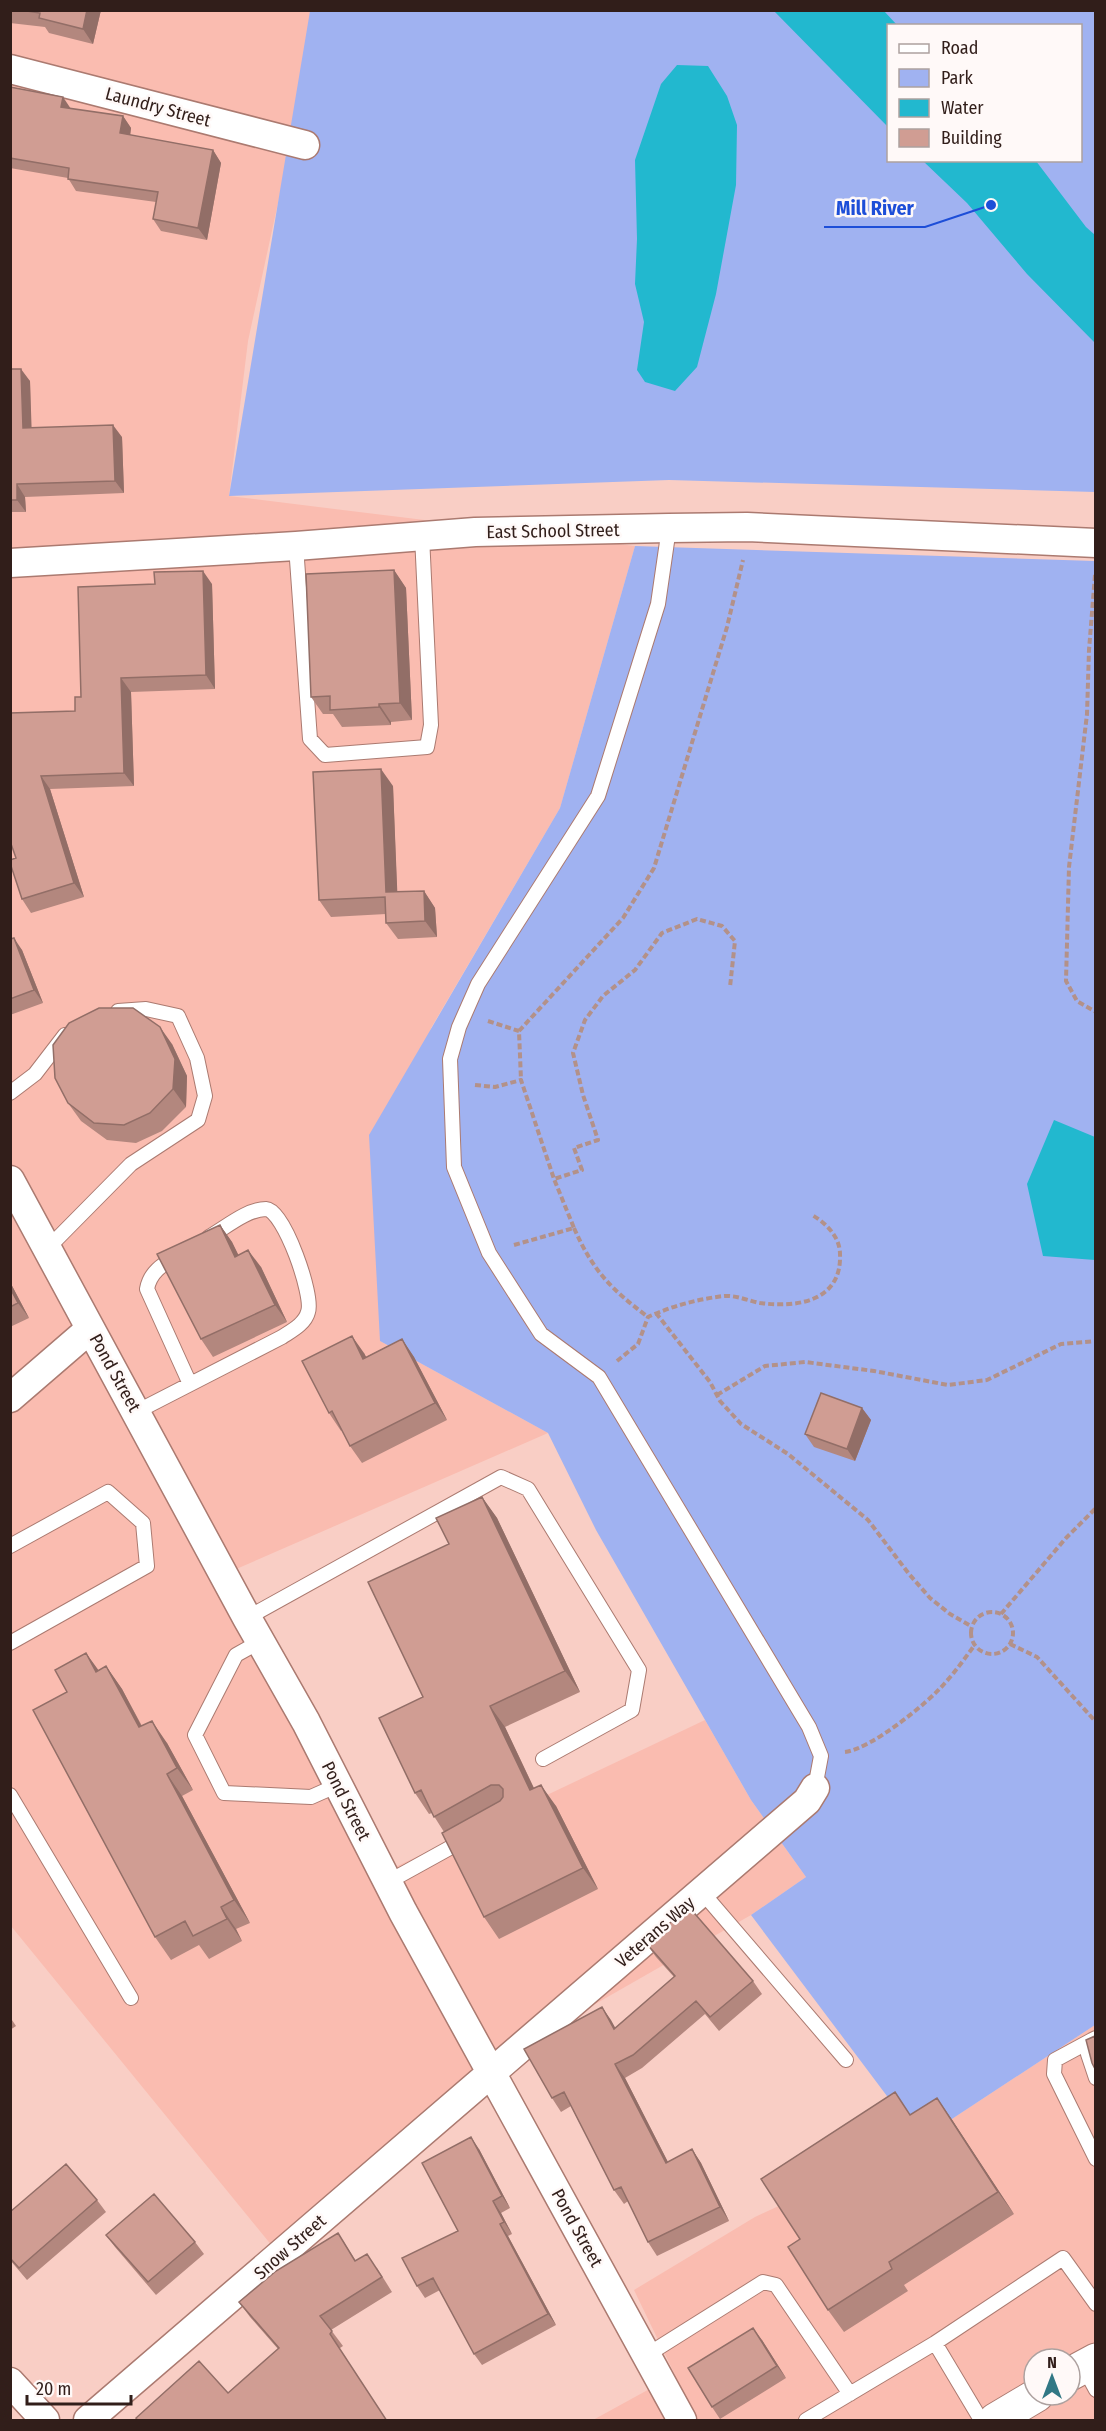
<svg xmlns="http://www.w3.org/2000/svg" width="1106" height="2431" viewBox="0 0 1106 2431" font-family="'Fira Sans Condensed',sans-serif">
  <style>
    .built { fill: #fabcb0; fill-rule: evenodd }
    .green { fill: #a0b2f1; fill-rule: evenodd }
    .water { fill: #22b8cf }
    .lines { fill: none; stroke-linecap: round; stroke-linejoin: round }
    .service-casing { stroke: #ab7a70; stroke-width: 16 }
    .minor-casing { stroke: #ab7a70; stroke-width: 31 }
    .primary-casing { stroke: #ab7a70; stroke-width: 35 }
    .path { stroke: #b39189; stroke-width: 4; stroke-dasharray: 6 3; stroke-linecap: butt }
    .service { stroke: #fff; stroke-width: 14 }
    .minor { stroke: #fff; stroke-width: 28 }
    .primary { stroke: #fff; stroke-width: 33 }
    .wall { fill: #b3877e }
    .shaded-wall { fill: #926e67 }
    .building { fill: #d09d93; stroke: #926e67; stroke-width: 1.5 }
    .labels { text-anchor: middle; stroke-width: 5; stroke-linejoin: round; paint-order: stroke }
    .street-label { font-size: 18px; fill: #311e1a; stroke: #fff9f8 }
    .leader { fill: none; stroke: #1d4ed8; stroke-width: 2 }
    .callout-dot { fill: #1d4ed8; stroke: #fff9f8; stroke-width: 2 }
    .callout-label { font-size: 20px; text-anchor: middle; font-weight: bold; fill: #1d4ed8; stroke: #fff9f8; stroke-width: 5; stroke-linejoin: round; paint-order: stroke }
  </style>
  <rect width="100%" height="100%" fill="#f9cec5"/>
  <path class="built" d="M10 11H339L283 180 248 341 229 496 635 546 560 808 431 1028 380 1341 548 1433 234 1570 391 1869 705 1720 751 1800 806 1877 751 1915 513 2051 277 2252 11 1926Z
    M1095 2025V2420H593L675 2375 634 2290 755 2217 920 2140ZM1034 2359H1070V2395H1034Z"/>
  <path class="green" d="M310 11H1095V492L669 480 229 496ZM888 26H1080V160H888Z
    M635 546 1095 561V2025L920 2140 751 1915 806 1877 751 1800 596 1530 548 1433 380 1341 369 1135 560 808Z"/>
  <path class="water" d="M774 11H884L897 25 888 26V127Z
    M677 65 708 66 727 96 737 125 736 185 716 294 697 367 675 391 645 382 637 370 644 322 635 284 637 239 635 160 661 84Z
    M923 161H1036L1086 227 1095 235V343L1027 274 967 203Z
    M1054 1120 1095 1137V1260L1043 1256 1027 1184Z"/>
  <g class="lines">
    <g class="service-casing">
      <path id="service" d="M669 528 658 604 598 796 478 984 459 1027 450 1059 454 1167 489 1253 541 1334 599 1377 809 1727 821 1756 815 1788
        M296 546 310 739 325 755 427 747 431 725 422 536
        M10 1093 35 1074 65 1035
        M47 1249 131 1164 198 1120 205 1096 197 1058 178 1016 146 1009 118 1011
        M177 1256C162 1265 150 1272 147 1289L190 1384
        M136 1412 282 1337C291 1331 305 1324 308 1312 314 1296 284 1210 266 1209 247 1209 225 1228 209 1237
        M10 1546 108 1492 143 1523 147 1566 10 1643
        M247 1618 501 1477 528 1489 639 1670 632 1710 543 1759
        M261 1641 236 1655 195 1735 224 1793 311 1797 338 1785
        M10 1795 131 1998
        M388 1882 464 1840
        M702 1892 846 2060
        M1096 2038 1092 2040 1088 2054 1096 2078
        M1092 2040 1055 2060 1054 2074 1096 2159
        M935 2343 981 2420
        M647 2355 763 2282 776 2285 850 2394
        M1083 2366 1096 2390
        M806 2420 935 2343 1063 2258 1096 2304"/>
    </g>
    <g class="minor-casing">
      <path id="minor" d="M10 69 305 145
        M10 563 296 546 475 532 669 528 747 527 1096 543
        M10 1180 247 1618 306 1722 403 1912 682 2420
        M10 1398 90 1329
        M10 2382 45 2420
        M88 2420 807 1801 815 1788"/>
    </g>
    <g class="primary-casing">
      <path id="primary" d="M1070 2374 1096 2360
        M995 2420 1037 2395"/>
    </g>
    <path class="path" d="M1095 575 1089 650 1087 714 1069 867 1066 981 1077 1001 1096 1012
      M488 1021 519 1031 521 1080
      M519 1031 623 918 654 868 727 627 743 560
      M475 1085 495 1087 521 1080 554 1179
      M574 1228C593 1271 611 1289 648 1317
      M514 1245 574 1228 554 1179 582 1170 574 1148 598 1140 583 1095 573 1053 585 1020 603 996 635 970 662 933 697 919 722 926 735 941 730 987
      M656 1313 710 1382 720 1401 741 1424 788 1454 868 1520 909 1574 930 1598 950 1614 971 1626
      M617 1361 638 1344 648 1317C672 1306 698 1299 724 1296 736 1295 749 1301 760 1303 798 1308 842 1301 840 1254 840 1237 826 1223 812 1215
      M717 1395 765 1366 805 1362 874 1371 948 1385 987 1380 1061 1344 1096 1341
      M971 1633a21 21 0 1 1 42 0a21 21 0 1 1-42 0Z
      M1001 1614 1066 1538 1096 1508
      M1010 1644 1037 1657 1096 1722
      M845 1752C871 1749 928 1703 945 1683 956 1671 965 1658 974 1646"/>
    <use href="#service" class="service"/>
    <use href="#minor" class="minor"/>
    <use href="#primary" class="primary"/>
  </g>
  <path class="wall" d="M10 10H101L93 44 49 33 45 27 10 23Z
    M10 87 71 109 123 116 131 128 130 135 213 150 221 163 207 240 161 231 153 219 156 202 76 191 68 178 10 168Z
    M10 369 30 381 31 427 122 437 124 493 25 497 26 512H10Z
    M394 570 406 588 412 720 391 722V725L342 727 333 714H323L311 697Z
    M212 584 215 689 131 692 134 786 50 789 84 897 31 913 22 899 16 858 10 713 75 711Z
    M393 786 397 892 424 891 435 908 437 937 398 939 386 923V914L331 917 319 900Z
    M10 939 22 950 43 1003 10 1015Z
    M172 1044 187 1076 186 1107 162 1131 136 1143 107 1140 81 1121 68 1103Z
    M220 1225 232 1242 238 1255 261 1267 287 1322 213 1357 201 1339Z
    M10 1282 29 1318 10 1327Z
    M402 1339 414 1357 447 1420 362 1463 350 1446 342 1430 341 1431 329 1413 364 1353 366 1357Z
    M862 1408 871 1420 855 1461 814 1447 805 1434Z
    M482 1497 497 1518 580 1692 505 1727 534 1788 556 1806 598 1889 499 1939 484 1917 444 1832 432 1813 429 1814 415 1793 423 1697 449 1544Z
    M86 1653 98 1671 106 1666 122 1689 142 1726 167 1743 193 1790 182 1796 250 1923 236 1929 242 1941 209 1959 199 1945 171 1960 155 1937 67 1692Z
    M646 1943 753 1981 762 1994 719 2031 705 2014 642 2068 625 2078 668 2162 692 2149 701 2163 729 2221 657 2256 648 2242 628 2201 624 2204 614 2190 571 2106 561 2112 552 2098 602 2007 615 2028 674 1977 656 1957Z
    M10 2017 16 2026 10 2030Z
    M937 2098 1014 2214 904 2285 908 2291 844 2332 828 2310 800 2239 911 2115Z
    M479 2149 510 2208 501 2213 512 2234 508 2236 556 2325 482 2365 474 2354 440 2290 425 2298 417 2286 458 2231Z
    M97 2200 106 2212 27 2280 10 2260V2212Z
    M338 2233 356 2261 377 2268 392 2292 331 2330 343 2346 340 2348 228 2393 278 2349 250 2317 239 2302Z
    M106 2235 195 2242 204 2254 156 2295 115 2247Z
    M762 2340 786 2378 720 2419 712 2407Z"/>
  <path class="shaded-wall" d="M87 10H101L93 44 83 29Z
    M63 97 71 109 61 107Z
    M123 116 131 128 129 145 120 133Z
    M213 150 221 163 207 240 198 228Z
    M21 369 30 381 32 440 23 428Z
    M113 425 122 437 124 493 115 481Z
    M17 484 25 497 26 512 17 500Z
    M394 570 406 588 412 720 400 703Z
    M203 571 212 584 215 689 206 675Z
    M121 678 131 692 134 786 124 773Z
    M379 704 391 722V725L379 707Z
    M381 769 393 786 398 909 386 892Z
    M41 776 50 789 84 897 74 883Z
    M424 891 435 908 437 937 425 921Z
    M14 938 22 950 43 1003 34 990Z
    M160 1027 172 1044 187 1076 186 1107 173 1089Z
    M220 1225 232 1242 248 1274 235 1257Z
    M248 1250 261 1267 287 1322 275 1305Z
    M10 1282 29 1318 18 1303 10 1288Z
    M352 1336 364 1353 376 1376 363 1359Z
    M402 1339 414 1357 447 1420 435 1403Z
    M862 1408 871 1420 855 1461 847 1449Z
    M482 1497 497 1518 580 1692 565 1671Z
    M86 1653 102 1675 96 1672Z
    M106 1666 122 1689 154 1750 139 1727Z
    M490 1706 505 1727 545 1812 530 1790Z
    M152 1721 167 1743 193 1790 177 1768Z
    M167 1774 182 1796 250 1923 234 1900Z
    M541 1785 556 1806 598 1889 583 1868Z
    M221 1907 236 1929 242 1941 227 1919Z
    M602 2007 611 2020 623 2042 614 2029Z
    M615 2064 625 2078 675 2176 666 2163Z
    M937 2098 953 2121 1014 2214 998 2192Z
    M471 2137 479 2149 510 2208 502 2196Z
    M692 2149 701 2163 729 2221 720 2207Z
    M493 2201 501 2213 512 2234 504 2222Z
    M500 2224 508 2236 556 2325 548 2314Z
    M753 2328 762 2340 786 2378 777 2366Z"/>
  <path class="building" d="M20 10H87L83 29 39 18 40 13Z
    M10 87 63 97 61 107 123 116 120 133 213 150 198 228 153 219 158 192 68 179 69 168 10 158Z
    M10 369H21L23 428 113 425 115 481 17 484V500H10Z
    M394 570 400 703 379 704V707L330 710V696L311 697 306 574Z
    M203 571 206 675 121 678 124 773 41 776 74 883 22 899 10 863V860L16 858 10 841V713L75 711V697H81L78 587 155 584 154 572Z
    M381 769 386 892 424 891 425 921 386 923 385 897 319 900 313 772Z
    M14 938 34 990 10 999V939Z
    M99 1008H133L160 1027 175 1059 173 1089 150 1113 124 1125 94 1123 68 1103 55 1078 53 1045 69 1023Z
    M220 1225 235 1257 248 1250 275 1305 201 1339 157 1254Z
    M10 1288 18 1303 10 1307Z
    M352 1336 363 1359 402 1339 435 1403 350 1446 332 1411 329 1413 302 1361Z
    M821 1393 862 1408 847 1449 805 1434Z
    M482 1497 565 1671 490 1706 530 1790 541 1785 583 1868 484 1917 442 1833 500 1801 503 1797V1789L499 1785H491L434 1817 421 1790 415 1793 379 1718 423 1697 368 1582 449 1544 436 1518Z
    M86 1653 96 1672 106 1666 139 1727 152 1721 177 1768 167 1774 234 1900 221 1907 227 1919 193 1936 185 1921 155 1937 33 1710 67 1692 55 1670Z
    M689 1907 753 1981 710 2017 696 2001 633 2055 615 2064 666 2163 692 2149 720 2207 648 2242 621 2187 614 2190 564 2092 552 2098 524 2049 602 2007 614 2029 675 1976 646 1943Z
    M1095 2036V2069L1092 2063 1086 2040Z
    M895 2092 910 2115 937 2098 998 2192 889 2262 892 2269 828 2310 788 2247 800 2239 761 2179Z
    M471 2137 502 2196 493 2201 504 2222 500 2224 548 2314 474 2354 433 2278 417 2286 402 2258 458 2231 422 2163Z
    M66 2164 97 2200 19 2268 10 2258V2212Z
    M154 2194 195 2242 148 2282 106 2235Z
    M338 2233 355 2261 367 2254 382 2277 320 2316 332 2331 330 2334 387 2421H138L136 2418 199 2361 228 2393 279 2348 239 2302 276 2271Z
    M753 2328 777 2366 712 2407 688 2368Z"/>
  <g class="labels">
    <g class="street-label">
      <text transform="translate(158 107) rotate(15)" y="6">Laundry Street</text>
      <text transform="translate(553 531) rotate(-1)" y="6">East School Street</text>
      <text transform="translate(115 1373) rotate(61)" y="6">Pond Street</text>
      <text transform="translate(346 1801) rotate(63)" y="6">Pond Street</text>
      <text transform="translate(655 1932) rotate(-41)" y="6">Veterans Way</text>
      <text transform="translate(577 2228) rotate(61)" y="6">Pond Street</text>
      <text transform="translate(290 2247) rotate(-41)" y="6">Snow Street</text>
    </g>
  </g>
  <path class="leader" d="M991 205L925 227H824"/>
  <circle class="callout-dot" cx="991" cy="205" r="6"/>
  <g class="callout-label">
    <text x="875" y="215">Mill River</text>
  </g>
  <rect width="1106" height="2431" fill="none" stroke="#311e1a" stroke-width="24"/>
  <rect x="887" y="24" width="195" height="138" fill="#fff9f8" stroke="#ada19f" stroke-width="1.5"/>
  <rect x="899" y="44" width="30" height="9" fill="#ffffff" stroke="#ada19f" stroke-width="1.5"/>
  <text x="941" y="54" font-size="18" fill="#311e1a">Road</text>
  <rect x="899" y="69" width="30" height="18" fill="#a0b2f1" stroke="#ada19f" stroke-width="1.5"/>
  <text x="941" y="84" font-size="18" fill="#311e1a">Park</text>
  <rect x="899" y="99" width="30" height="18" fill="#22b8cf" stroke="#ada19f" stroke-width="1.5"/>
  <text x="941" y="114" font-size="18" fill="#311e1a">Water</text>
  <rect x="899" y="129" width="30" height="18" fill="#d09d93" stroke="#ada19f" stroke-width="1.5"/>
  <text x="941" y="144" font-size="18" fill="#311e1a">Building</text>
  <g transform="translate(1052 2377)"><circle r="28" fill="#fff9f8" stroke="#ada19f" stroke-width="1.5"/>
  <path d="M0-4.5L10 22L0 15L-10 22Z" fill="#327885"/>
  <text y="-9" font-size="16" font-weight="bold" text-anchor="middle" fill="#311e1a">N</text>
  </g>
  <path d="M27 2395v9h104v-9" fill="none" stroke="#311e1a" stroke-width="3"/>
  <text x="36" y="2395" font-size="18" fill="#311e1a" stroke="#fff9f8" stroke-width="4.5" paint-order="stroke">20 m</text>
</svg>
